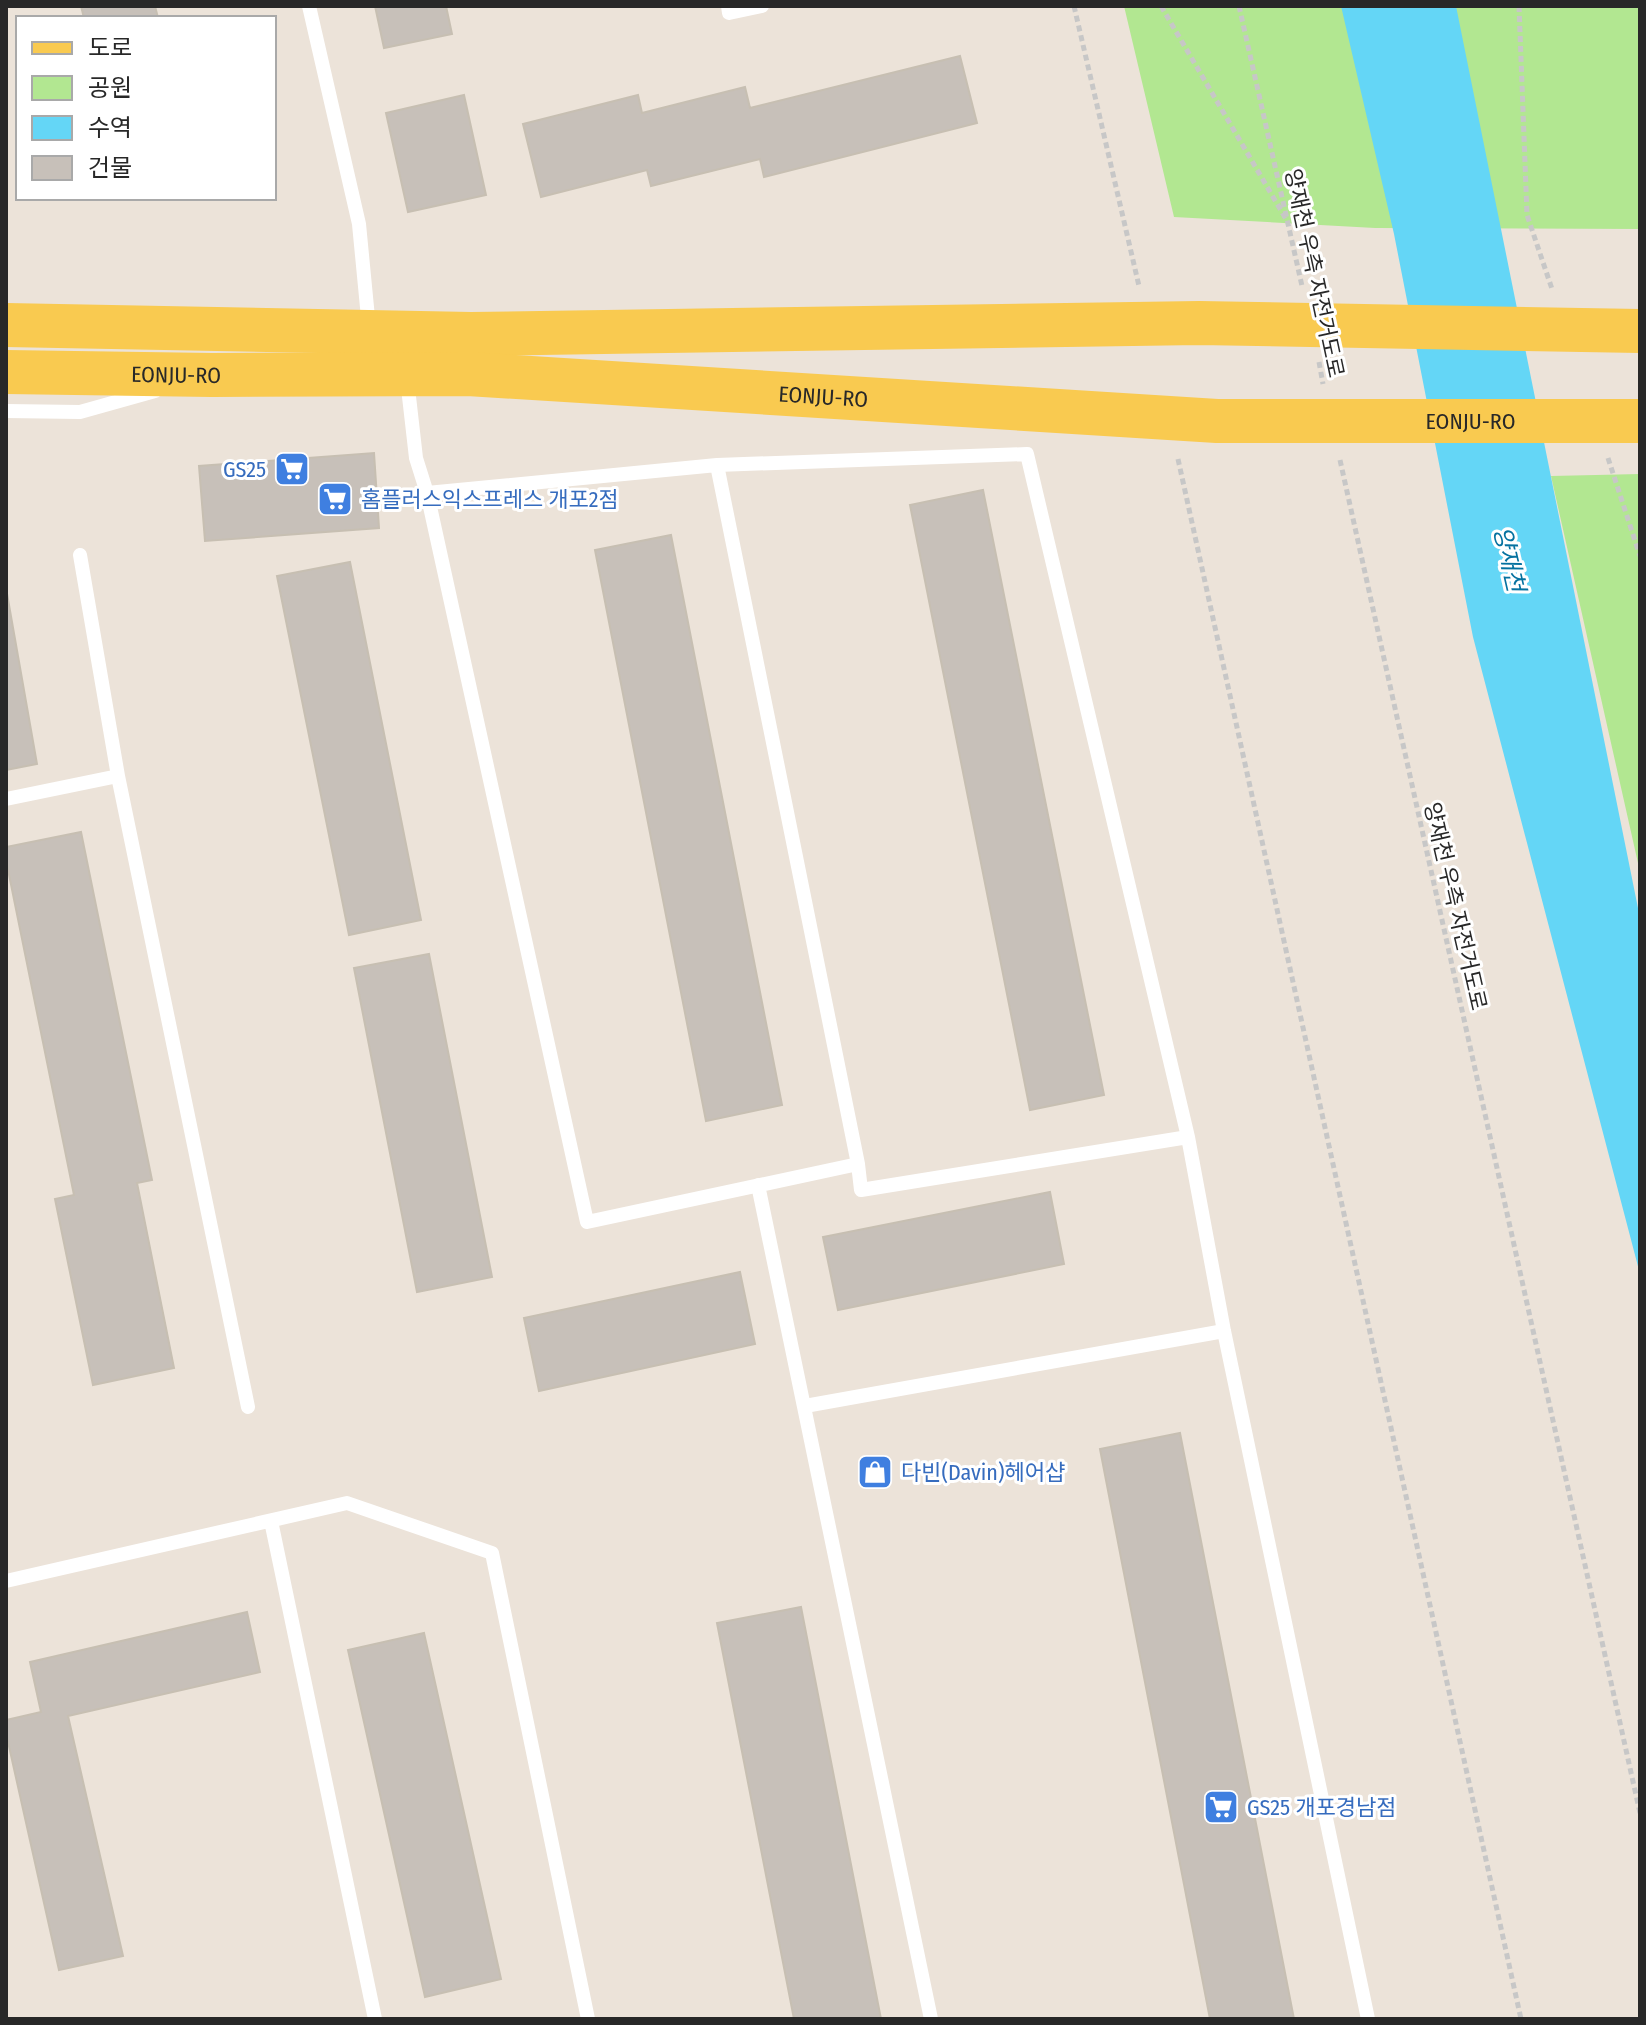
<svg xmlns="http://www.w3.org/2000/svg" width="1646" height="2025" viewBox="0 0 1646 2025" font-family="'Fira Sans Condensed','Noto Sans KR',sans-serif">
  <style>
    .green { fill: #b2e791 }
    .water { fill: #64d6f6 }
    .building { fill: #c7c0b9; stroke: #c7bfb2; stroke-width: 2 }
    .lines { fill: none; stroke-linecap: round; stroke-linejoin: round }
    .path { stroke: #c7c7c7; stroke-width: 5; stroke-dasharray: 6 4; stroke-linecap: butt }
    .service { stroke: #fff; stroke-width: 14 }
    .primary { stroke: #f9ca50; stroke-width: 44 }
    .labels { text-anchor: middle; stroke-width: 6; stroke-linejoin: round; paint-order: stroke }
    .street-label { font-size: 22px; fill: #282828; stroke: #fff }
    .shop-label { font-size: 22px; fill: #366cbe; stroke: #fff; text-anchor: start }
    .water-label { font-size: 24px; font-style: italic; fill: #0572a0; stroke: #fff }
  </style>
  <rect width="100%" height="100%" fill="#ece3d9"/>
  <path class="green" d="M1124 6H1640V229L1375 228 1174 217Z
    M1640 474V872L1551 476Z"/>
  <path class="water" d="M1341 6H1456L1640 918V1274L1473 637 1394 234Z"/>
  <path class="building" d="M81 6H155L158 18H84Z
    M375 6H446L452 34 384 48Z
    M960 56 977 123 764 177 760 159 651 186 647 170 541 197 523 124 638 95 642 113 745 87 750 108Z
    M464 95 486 195 408 212 386 113Z
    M374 453 379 528 205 541 199 466Z
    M983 490 1104 1095 1030 1110 910 505Z
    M671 535 782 1105 706 1121 595 550Z
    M350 562 421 920 349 935 277 576Z
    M6 588 37 764 6 770Z
    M81 832 152 1180 137 1183 174 1368 93 1385 55 1199 74 1195 6 860V847Z
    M429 954 492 1277 417 1292 354 968Z
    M1050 1192 1064 1264 838 1310 823 1237Z
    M740 1272 755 1344 539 1391 524 1318Z
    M1180 1433 1294 2019H1210L1100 1449Z
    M801 1607 881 2019H794L717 1623Z
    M247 1612 260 1672 68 1716 123 1956 59 1970 6 1733V1720L41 1712 30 1662Z
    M424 1633 501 1979 425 1997 348 1650Z"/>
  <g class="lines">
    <path class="path" d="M1074 6 1139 286
      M1161 6 1286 219
      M1239 6 1302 286
      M1519 6 1527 215 1552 289
      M1319 362 1323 384
      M1608 458 1640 556
      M1178 459 1521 2019
      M1340 460 1640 1813"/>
    <path class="service" d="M309 6 359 224 369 328
      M728 6 729 13 762 6
      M407 379 416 458 427 493 717 465 1027 454 1188 1137 1224 1331 1368 2019
      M6 411 80 412 155 391
      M717 465 858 1164 861 1190 1188 1137
      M427 493 587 1222 858 1164
      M80 555 118 776 248 1407
      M6 799 118 776
      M758 1185 931 2019
      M805 1406 1224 1331
      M271 1521 375 2019
      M6 1581 347 1503 492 1553 588 2019"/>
    <g class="primary">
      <path d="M6 325 471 334 1199 323 1640 331"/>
      <path id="s1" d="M6 372 212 375 468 374 1217 421H1640"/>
    </g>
  </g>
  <defs>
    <g id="supermarket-square" transform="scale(1.8)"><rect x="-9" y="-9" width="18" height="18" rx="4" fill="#3f7fe0" stroke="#fff"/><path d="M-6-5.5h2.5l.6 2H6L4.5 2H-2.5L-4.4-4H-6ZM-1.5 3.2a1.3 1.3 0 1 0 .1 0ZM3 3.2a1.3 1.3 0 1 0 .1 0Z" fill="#fff"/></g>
    <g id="shop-square" transform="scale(1.8)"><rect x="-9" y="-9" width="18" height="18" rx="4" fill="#3f7fe0" stroke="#fff"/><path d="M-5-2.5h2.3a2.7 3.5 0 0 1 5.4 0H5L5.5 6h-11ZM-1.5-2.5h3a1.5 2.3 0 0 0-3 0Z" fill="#fff"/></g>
  </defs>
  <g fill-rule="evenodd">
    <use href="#supermarket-square" x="292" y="469"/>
    <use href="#supermarket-square" x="335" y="499"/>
    <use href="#shop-square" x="875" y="1472"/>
    <use href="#supermarket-square" x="1221" y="1807"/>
  </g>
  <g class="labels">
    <g class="street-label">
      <text transform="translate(1315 273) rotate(78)" y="8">양재천 우측 자전거도로</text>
      <text dy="8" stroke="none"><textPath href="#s1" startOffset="170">EONJU-RO</textPath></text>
      <text dy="8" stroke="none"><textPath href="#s1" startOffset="818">EONJU-RO</textPath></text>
      <text dy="8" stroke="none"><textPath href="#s1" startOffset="1466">EONJU-RO</textPath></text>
      <text transform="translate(1456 906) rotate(77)" y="8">양재천 우측 자전거도로</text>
    </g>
    <g class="shop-label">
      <text x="266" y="477" text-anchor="end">GS25</text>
      <text x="361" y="507">홈플러스익스프레스 개포2점</text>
      <text x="901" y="1480">다빈(Davin)헤어샵</text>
      <text x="1247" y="1815">GS25 개포경남점</text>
    </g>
    <g class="water-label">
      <text transform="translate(1509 559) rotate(77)" y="8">양재천</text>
    </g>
  </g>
  <rect width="1646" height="2025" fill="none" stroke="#282828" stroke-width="16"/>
  <rect x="16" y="16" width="260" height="184" fill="#ffffff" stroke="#a9a9a9" stroke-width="2"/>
  <rect x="32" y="42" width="40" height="12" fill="#f9ca50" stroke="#a9a9a9" stroke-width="2"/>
  <text x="88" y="56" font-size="24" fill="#282828">도로</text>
  <rect x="32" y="76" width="40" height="24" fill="#b2e791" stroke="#a9a9a9" stroke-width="2"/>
  <text x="88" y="96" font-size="24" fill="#282828">공원</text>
  <rect x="32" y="116" width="40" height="24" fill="#64d6f6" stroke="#a9a9a9" stroke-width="2"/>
  <text x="88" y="136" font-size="24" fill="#282828">수역</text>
  <rect x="32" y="156" width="40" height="24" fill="#c7c0b9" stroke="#a9a9a9" stroke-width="2"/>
  <text x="88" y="176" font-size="24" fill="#282828">건물</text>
</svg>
